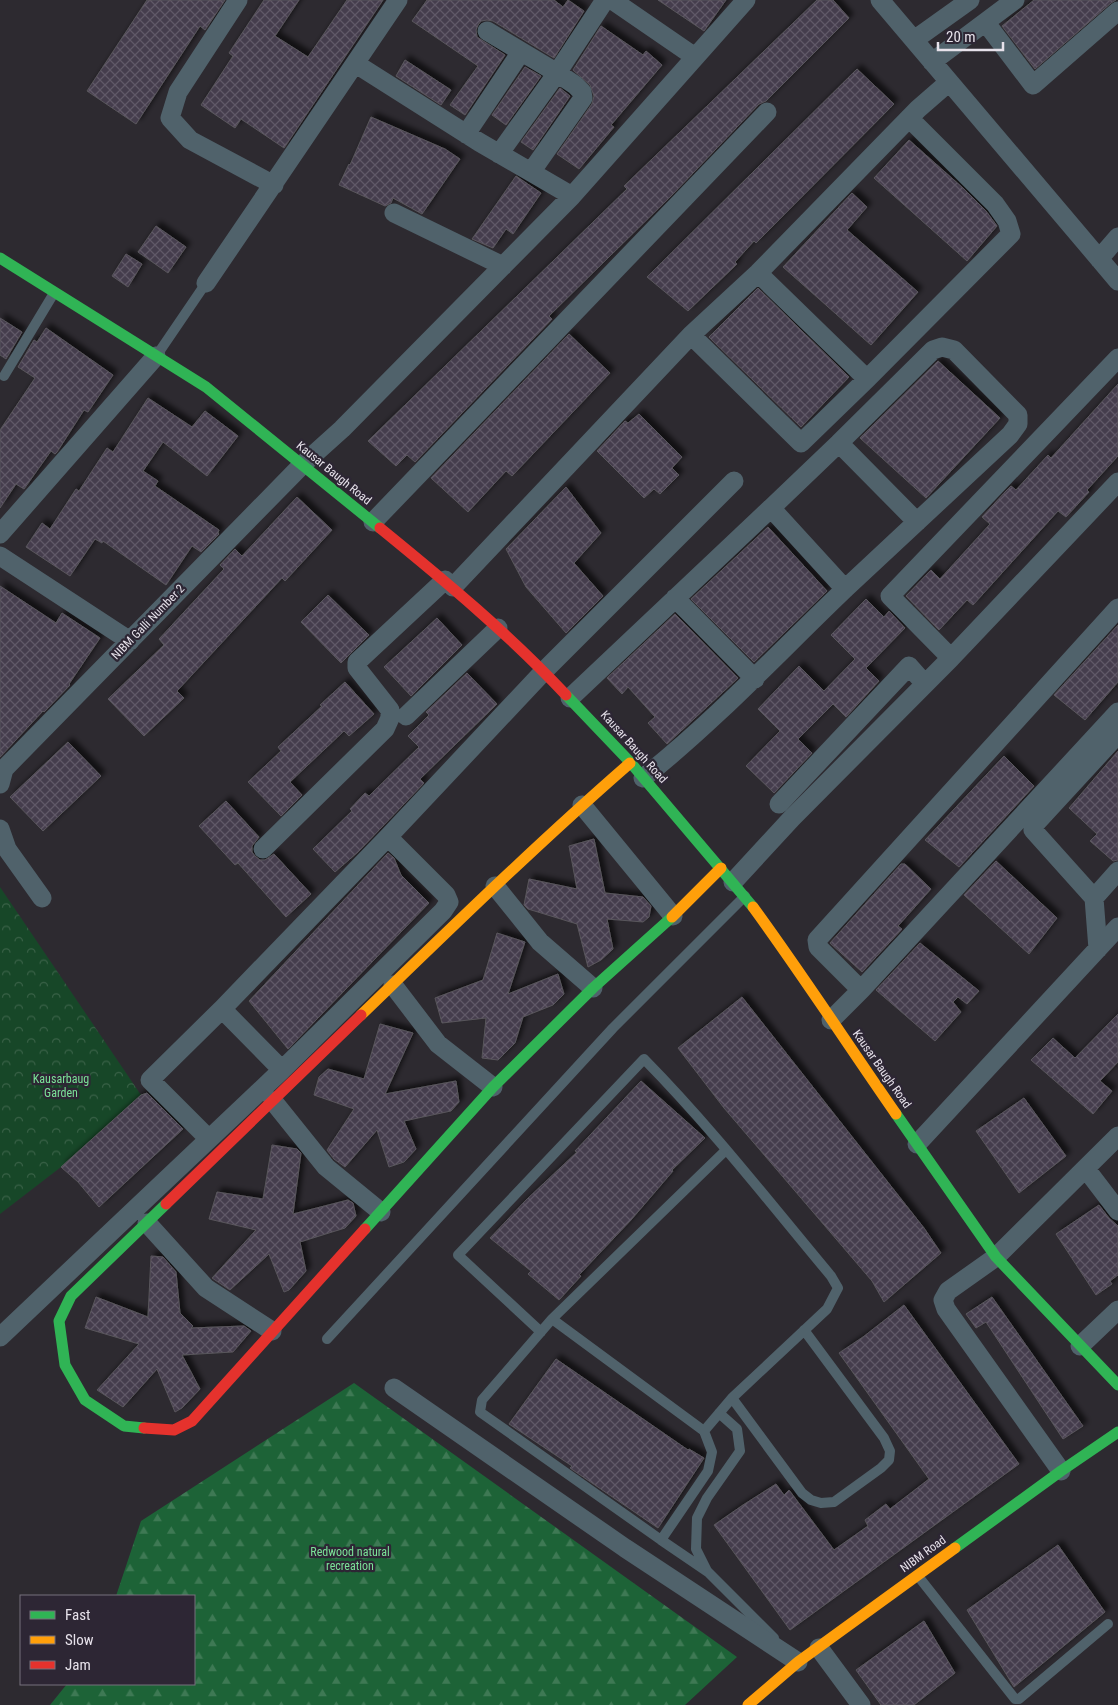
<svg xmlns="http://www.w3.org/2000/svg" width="1118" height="1705" viewBox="0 0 1118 1705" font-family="'Roboto Condensed',sans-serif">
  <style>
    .forest { fill: url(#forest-firs) }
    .park { fill: url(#park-crowns) }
    .building { fill: url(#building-cross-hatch); stroke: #59565c; filter: url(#shadow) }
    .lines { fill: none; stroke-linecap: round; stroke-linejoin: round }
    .lane { stroke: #50626b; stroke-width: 10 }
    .street { stroke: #50626b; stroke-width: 19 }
    .fast { stroke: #30b455; stroke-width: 11 }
    .slow { stroke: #ff9f0a; stroke-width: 11 }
    .jam { stroke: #e5322d; stroke-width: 11 }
    .labels { text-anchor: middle; stroke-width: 4.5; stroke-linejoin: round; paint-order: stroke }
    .street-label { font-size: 12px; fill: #e7e2eb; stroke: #2d2634 }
    .park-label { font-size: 12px; fill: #7be298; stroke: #2d2634 }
  </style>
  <defs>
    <pattern id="forest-firs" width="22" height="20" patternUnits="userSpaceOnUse" patternTransform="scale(1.25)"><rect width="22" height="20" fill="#1d6337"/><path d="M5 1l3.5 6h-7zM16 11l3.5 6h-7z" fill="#3e7954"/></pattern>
    <pattern id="park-crowns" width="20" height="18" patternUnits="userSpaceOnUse" patternTransform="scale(1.25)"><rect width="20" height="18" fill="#174728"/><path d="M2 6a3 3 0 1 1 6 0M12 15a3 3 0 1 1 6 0" fill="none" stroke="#396147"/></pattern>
    <pattern id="building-cross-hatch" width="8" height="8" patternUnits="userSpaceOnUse" patternTransform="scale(1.25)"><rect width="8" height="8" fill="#453d4d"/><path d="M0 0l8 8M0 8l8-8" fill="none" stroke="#605967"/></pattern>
    <filter id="shadow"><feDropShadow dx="4.5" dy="-4.5" stdDeviation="2.5" flood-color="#0009"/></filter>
  </defs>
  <rect width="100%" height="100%" fill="#2d2a30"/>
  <path class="forest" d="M354 1383 737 1657 685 1705H50L67 1684H194V1596H116L141 1521Z"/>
  <path class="park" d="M0 887 141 1095 61 1167 0 1214Z"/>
  <path class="building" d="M147 0H225L205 30 200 26 136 124 87 91Z
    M264 0H299L275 36 308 57 347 0H383L284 148 241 119 235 128 201 105 233 56 229 53Z
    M427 0H554L563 7 568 0 584 11 554 58 493 21 487 20 481 21 478 25 476 30 477 37 505 55 465 115 450 105 478 66 412 21Z
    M658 0H726L704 31Z
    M817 0H833L849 18 766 101 759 104 671 196 549 316 552 319 415 462 407 455 396 466 368 441 627 189 624 186Z
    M1034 0H1116L1111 3 1035 69 1002 26Z
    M601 26 643 55 646 51 662 65 611 125 614 127 579 169 557 154 592 104 594 96 590 85 573 70Z
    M405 60 451 90 441 105 396 76Z
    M525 67 541 76 506 125 492 115Z
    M857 69 894 104 756 243 754 241 735 262 737 264 688 311 647 277Z
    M560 88 570 96 533 150 521 142Z
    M371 117 445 149 460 159 422 214 393 198 391 203 385 206 339 185 349 164 350 165Z
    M909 140 963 188 986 211 997 226 967 261 874 178Z
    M516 176 541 193 513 234 506 229 493 248 472 239Z
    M852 193 867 207 847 230 918 292 871 345 783 267Z
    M156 226 186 247 168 273 138 252Z
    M126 254 142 264 128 287 112 276Z
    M758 288 849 377 801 427 709 337Z
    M0 318 22 332 6 359 0 355Z
    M46 328 113 375 88 412 84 410 57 452 55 454 51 451 24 489 16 484 0 508V430L35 378 18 367 34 340 37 342Z
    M569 334 610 373 512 476 506 471 468 512 431 478Z
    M938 361 1000 418 926 498 860 438Z
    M1118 384V456L1087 490 1089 492 1066 517 1058 511 973 605 967 600 939 630 906 596 931 570 940 579 990 524 982 517 1006 491 1011 486 1016 490 1048 455 1051 458Z
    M148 398 192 427 205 411 238 436 207 476 163 442 143 471 158 481 155 486 219 530 218 533 219 534 201 552 192 546 166 585 103 541 102 543 95 539 70 576 26 547 42 523 50 529 76 489 79 491 107 448 113 452Z
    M639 414 682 457 672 468 679 475 660 494 654 489 644 498 597 451 625 421 628 423Z
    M566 487 601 533 574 563 603 596 566 633 526 587 506 549Z
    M297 497 332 530 285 581 282 578 177 691 184 698 144 736 108 699 164 645 159 639 224 569 220 565 235 549 242 556Z
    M768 527 827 591 754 662 691 599Z
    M0 586 56 623 62 613 100 638 69 684 70 685 44 712 43 711 0 757Z
    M328 595 369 635 341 663 301 622Z
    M866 599 884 617 889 611 905 628 866 668 879 681 846 717 833 704 798 739 812 753 774 793 746 766 780 731 758 709 799 666 824 691 855 659 831 635Z
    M675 614 738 678 667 744 648 723 655 717 628 687 622 694 607 678Z
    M437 618 462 645 411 696 384 667Z
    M1118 625V682L1085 720 1054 695Z
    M467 673 497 704 420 779 424 783 358 852 335 872 313 849 352 811 350 809 365 793 369 796 419 747 408 736 429 715 426 712Z
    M345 682 374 714 349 736 344 731 290 782 302 795 281 816 248 782 281 751 278 747 322 706 320 705Z
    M68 742 101 776 43 831 10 797Z
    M1118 751V860L1113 861 1090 841 1097 834 1069 808Z
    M1004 756 1034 786 959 867 925 840Z
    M226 801 259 837 252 846V852L255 856 260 860H265L274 854 311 894 286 917 238 863 235 865 199 826Z
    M594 839 605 893 643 897 651 906 649 917 643 922 607 919 613 949 601 960 588 967 577 924 528 909 524 905 529 879 577 889 569 846Z
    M388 853 394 858 401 875 429 903 288 1049 249 1001Z
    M996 861 1057 918 1029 954 964 895Z
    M901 864H905L931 889 898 926 902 929 862 972 830 943Z
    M497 933 525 942 508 994 558 974 564 994 553 1005 523 1017 515 1043 498 1060 482 1058 486 1018 442 1023 435 998 483 980Z
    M920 943 979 991 967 1004 958 997 953 1002 961 1012 935 1041 876 990Z
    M742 997 924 1228 941 1253 884 1302 872 1281 724 1108 678 1048Z
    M1118 1014V1062L1100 1081 1112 1091 1093 1114 1031 1060 1053 1038 1075 1058Z
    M380 1024 413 1033 385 1094 456 1081 459 1102 451 1111 404 1121 416 1149 404 1162 389 1167 377 1130 345 1167 334 1159 327 1150 354 1109 314 1095 319 1077 328 1069 364 1079Z
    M641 1081 705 1138 672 1170 673 1171 631 1220 579 1275 581 1276 559 1300 528 1274 531 1271 490 1238 526 1200 577 1152 575 1151Z
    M147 1093 183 1129 99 1207 78 1182 61 1167 141 1095Z
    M1024 1098 1066 1156 1019 1193 976 1131Z
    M272 1145 297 1149 301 1153 293 1214 348 1200 353 1203 356 1216 345 1228 300 1242 306 1271 289 1290 284 1292 269 1254 230 1290 212 1278 256 1230 209 1219 217 1192 263 1199Z
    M1099 1205 1109 1218 1118 1226V1275L1110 1281 1112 1284 1096 1295 1056 1234Z
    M151 1256 163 1257 176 1272 180 1313 193 1326 191 1328 244 1326 251 1331 233 1352 182 1355 200 1389 182 1408 175 1412 157 1369 123 1407 97 1390 139 1344 85 1328 96 1297 148 1317Z
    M992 1297 1083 1426 1063 1439 986 1322 976 1328 966 1314Z
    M904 1305 1019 1464 790 1630 714 1525 743 1505 776 1484 784 1495 789 1490 834 1550 868 1526 865 1520 886 1504 890 1509 929 1479 839 1353 863 1337Z
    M556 1359 688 1450 689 1449 704 1458 658 1528 570 1468 572 1466 509 1424Z
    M1058 1545 1105 1612 1014 1687 967 1610Z
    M924 1621 955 1673 914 1705H881L856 1670Z"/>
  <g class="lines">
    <path class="lane" d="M157 355 206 283
      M4 376 54 293
      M552 1319 482 1400 480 1412 661 1540
      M541 1332 458 1255 644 1059C711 1127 770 1203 831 1276L838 1288 827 1309 732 1398 704 1431 552 1319 726 1150
      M327 1339 613 1028 745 896
      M732 1398 802 1493 811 1500 821 1503 834 1502 881 1468 889 1460 890 1451 884 1438 804 1330
      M704 1431 712 1452 708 1471 661 1540 708 1572 774 1638
      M707 1571 696 1549 697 1518 707 1498 740 1451 737 1429 719 1413
      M918 1576 1015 1699H1019L1108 1624"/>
    <path class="street" d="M238 0 178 92 170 118 190 140 274 185
      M612 0 695 57
      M880 0 1118 281
      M986 23 1033 85 1118 11
      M487 31 557 73 575 85 582 92 583 98 531 172
      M914 40 970 0
      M932 62 1015 0
      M356 64 479 142 572 196
      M466 134 521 52
      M499 154 557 73 605 0
      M394 213 503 266
      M1099 259 1118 237
      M758 273 867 379
      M206 283 398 0
      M691 335 801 443 867 379 1011 234 1007 221 995 204 909 118
      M839 443 771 508 845 589
      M373 522 767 112
      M0 534 156 356
      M0 556 130 641
      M453 587 691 335 758 273 918 109 949 82
      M675 598 755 679
      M951 658 890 596 1118 358
      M570 698 771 508
      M406 716 498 628
      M643 778C716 720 779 652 846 588 900 537 955 487 1010 435L1018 424V415L954 350 942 347 933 350 839 443 917 522
      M0 784 4 769 302 465 342 429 572 196 746 0
      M779 804 909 666 925 684
      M582 805 673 916
      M0 829 7 849 42 898
      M263 849 385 729 390 718V710L357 668V662L445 580
      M733 882 792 818 951 658 1118 482
      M495 886 540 942 593 988
      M1094 898 1118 871
      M1098 949 1094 898 1033 830 1036 823 1118 734
      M393 985 438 1044 493 1087
      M861 990 1118 712
      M831 1020 861 990 818 947 817 940 1118 608
      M282 1070 443 911 449 902 446 895 388 837
      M273 1101 326 1167 381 1212
      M209 1139 150 1080 222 1009
      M917 1144 1118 927
      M1086 1169 1118 1211
      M147 1223 206 1288 272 1331
      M0 1337 282 1070 222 1009 388 837 544 671 734 481
      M1080 1346 1118 1310
      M394 1388 625 1548 798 1662
      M1061 1471 946 1309 943 1300 948 1291 996 1257 1118 1136
      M819 1648 861 1705"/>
    <path class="fast" d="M0 258 206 387 380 528
      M566 695 630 762 753 907
      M896 1114 996 1257 1118 1385
      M365 1229 493 1087 593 988 672 917
      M144 1428 124 1426 85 1400 65 1365 59 1321 71 1296 166 1204
      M955 1548 1061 1471 1118 1432"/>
    <path class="slow" d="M753 907C802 974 848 1045 896 1114
      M672 917 721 868
      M361 1015C449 930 537 844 630 763
      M748 1705 798 1662 955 1548"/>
    <path class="jam" d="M380 528C445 581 509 634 566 695
      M166 1204 361 1015
      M144 1428 174 1430 192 1421 365 1229"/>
  </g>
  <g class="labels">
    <g class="street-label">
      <text transform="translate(334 473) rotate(39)" y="4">Kausar Baugh Road</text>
      <text transform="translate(148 622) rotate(-46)" y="4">NIBM Galli Number 2</text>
      <text transform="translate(634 747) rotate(48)" y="4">Kausar Baugh Road</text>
      <text transform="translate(882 1069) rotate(55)" y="4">Kausar Baugh Road</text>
      <text transform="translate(923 1554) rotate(-36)" y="4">NIBM Road</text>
    </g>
    <g class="park-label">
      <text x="61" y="1083">Kausarbaug<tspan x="61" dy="14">Garden</tspan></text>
      <text x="350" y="1556">Redwood natural<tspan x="350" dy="14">recreation</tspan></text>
    </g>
  </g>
  <rect x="20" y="1595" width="175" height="90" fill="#2d2634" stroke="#77717d"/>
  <rect x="30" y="1611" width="25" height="8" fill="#30b455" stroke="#77717d"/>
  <text x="65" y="1620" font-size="15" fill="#e7e2eb">Fast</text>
  <rect x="30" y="1636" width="25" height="8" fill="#ff9f0a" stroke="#77717d"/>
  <text x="65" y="1645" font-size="15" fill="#e7e2eb">Slow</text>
  <rect x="30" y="1661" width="25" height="8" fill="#e5322d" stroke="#77717d"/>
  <text x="65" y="1670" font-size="15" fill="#e7e2eb">Jam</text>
  <path d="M938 42v8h65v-8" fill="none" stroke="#e7e2eb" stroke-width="2.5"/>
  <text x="946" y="42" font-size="15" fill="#e7e2eb" stroke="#2d2634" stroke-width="4" paint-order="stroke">20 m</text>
</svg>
